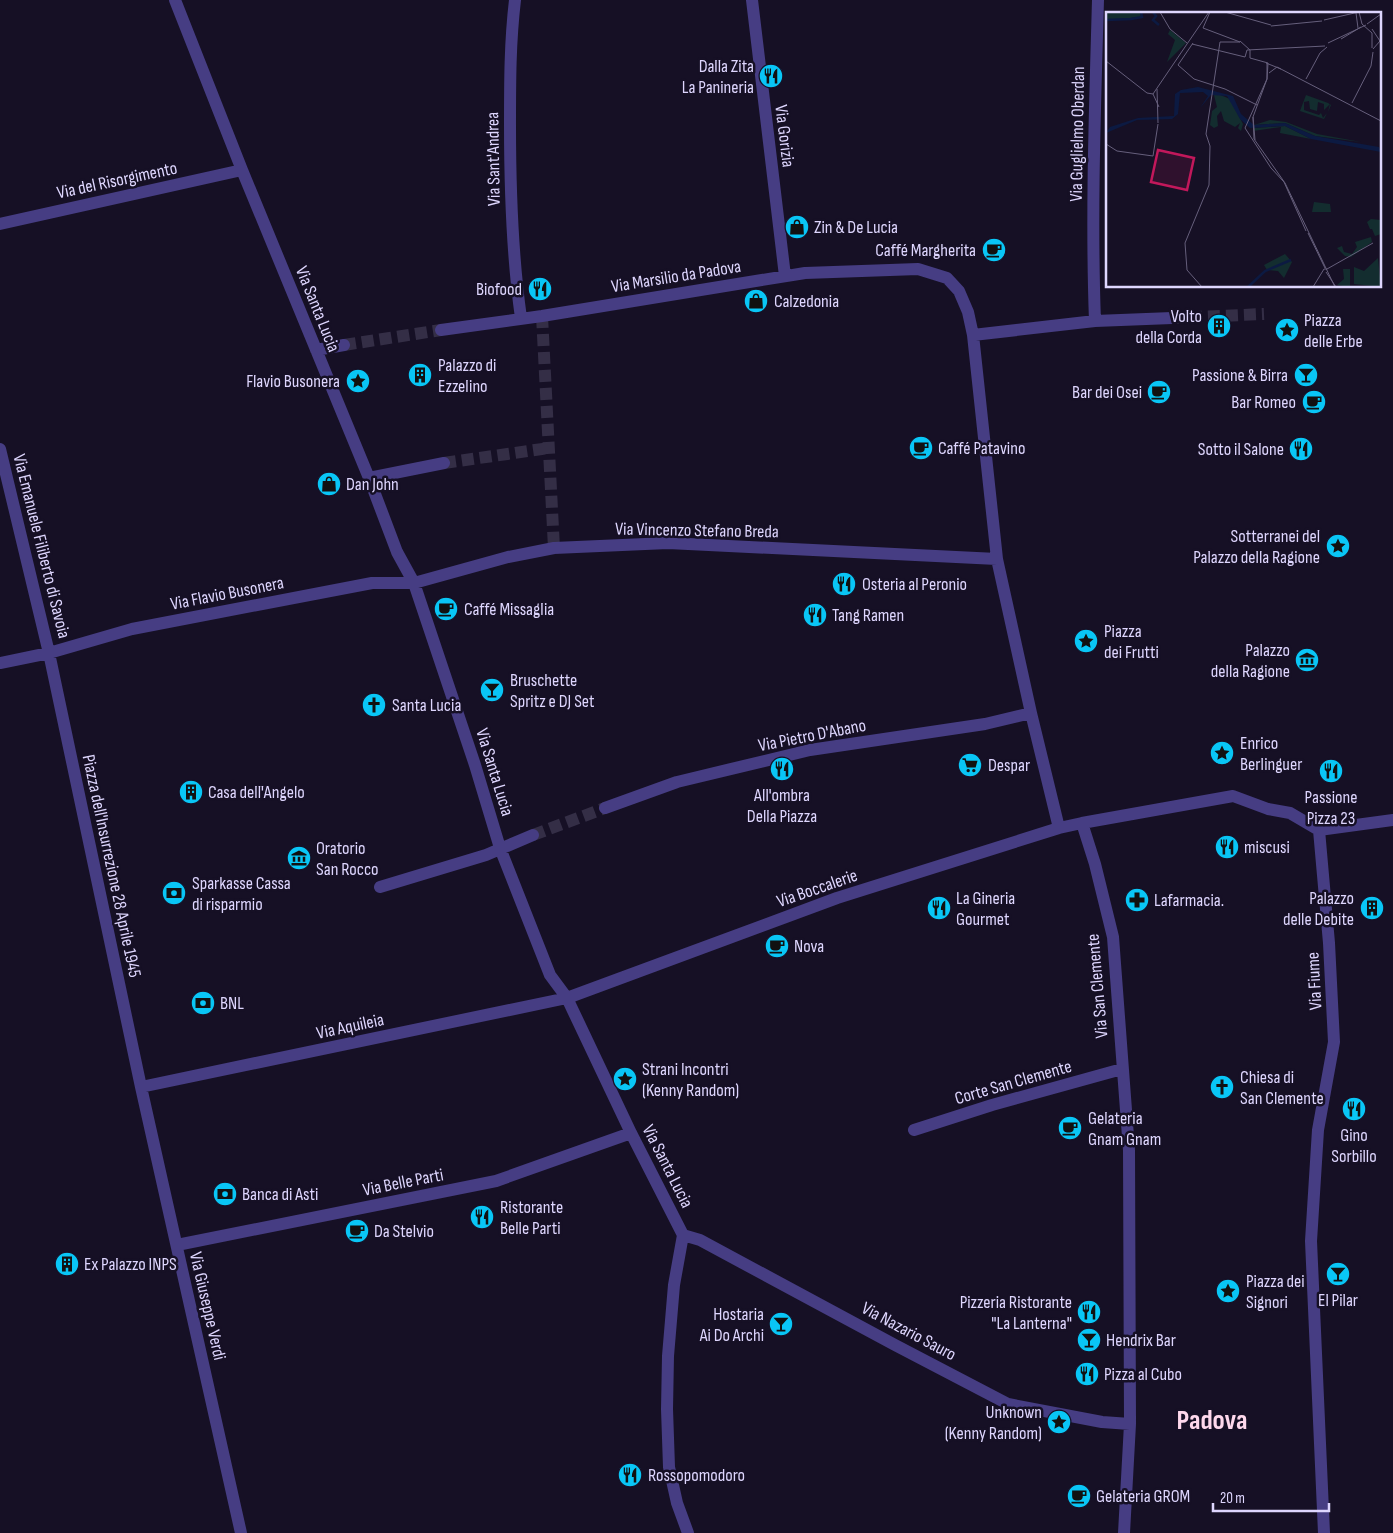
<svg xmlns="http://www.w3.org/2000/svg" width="1393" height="1533" viewBox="0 0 1393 1533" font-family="'Sofia Sans Condensed',sans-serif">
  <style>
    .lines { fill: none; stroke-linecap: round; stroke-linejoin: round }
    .minor-tunnel { stroke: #342e46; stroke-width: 12; stroke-dasharray: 12 6; stroke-linecap: butt }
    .minor { stroke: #463d83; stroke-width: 12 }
    .labels { text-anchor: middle; stroke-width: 5; stroke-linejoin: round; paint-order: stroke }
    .poi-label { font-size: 18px; fill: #ded6fe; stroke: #161025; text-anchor: start }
    .street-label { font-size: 18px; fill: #ded6fe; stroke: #161025 }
    .town-label { font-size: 28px; font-weight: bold; fill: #fed8ec; stroke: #161025 }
    .inset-river { fill: none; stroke: #0c1a42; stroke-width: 2.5 }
    .inset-road { fill: none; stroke: #665f7c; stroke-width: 1 }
    .view { fill: #c2185b; fill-opacity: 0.15; stroke: #c2185b; stroke-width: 2.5 }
    .inset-edge { fill: none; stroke: #ded6fe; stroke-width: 2.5 }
  </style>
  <rect width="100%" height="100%" fill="#161025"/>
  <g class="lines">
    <path class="minor-tunnel" d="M542 316 554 548
      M1172 318 1264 314
      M344 345 441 330
      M444 463 549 448
      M533 835 605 808"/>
    <path class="minor" d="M175 0 242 170 369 478 397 552 414 583 475 765 500 848 550 975 567 998 631 1133 683 1235 674 1285 668 1356 667 1409 669 1467 677 1503 688 1533
      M515 0C510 42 510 82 510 125 510 190 512 254 521 318
      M752 0 785 276
      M0 224 242 170
      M1095 321C1091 214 1095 107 1098 0
      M441 330 542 316 805 273 918 269 947 278 959 291 968 312 973 335
      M316 350 344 345
      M0 449 49 653 141 1087 241 1533
      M369 478 444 463
      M997 559 973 335 1095 321 1172 318
      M0 663 49 653 132 629 372 583H414L508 557 554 548 668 543 997 559 1031 713 1059 828
      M605 808 677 782 810 750 985 724 1031 713
      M1082 823 1095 864 1113 937 1129 1150 1130 1424 1124 1533
      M1319 830 1329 943 1334 1042 1318 1130 1311 1241 1324 1533
      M1319 830 1393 820
      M380 887 486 855 533 835
      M141 1087 567 998 837 898 1059 828 1082 823 1233 796 1268 809 1290 813 1319 830
      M914 1130 992 1105 1122 1069
      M683 1235 700 1240 895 1345 1008 1404 1102 1422 1130 1424
      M177 1245 496 1181 631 1133"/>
  </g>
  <defs>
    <g id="restaurant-disc" transform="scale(1.25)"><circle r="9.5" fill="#09c6f6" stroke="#161025"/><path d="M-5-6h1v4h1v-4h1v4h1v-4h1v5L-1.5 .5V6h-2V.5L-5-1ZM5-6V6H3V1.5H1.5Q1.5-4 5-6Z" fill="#111"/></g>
    <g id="shop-disc" transform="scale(1.25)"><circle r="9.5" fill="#09c6f6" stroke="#161025"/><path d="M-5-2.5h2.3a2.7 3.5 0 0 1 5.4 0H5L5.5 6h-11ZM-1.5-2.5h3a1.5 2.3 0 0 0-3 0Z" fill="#111"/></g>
    <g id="cafe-disc" transform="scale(1.25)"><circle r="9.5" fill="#09c6f6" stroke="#161025"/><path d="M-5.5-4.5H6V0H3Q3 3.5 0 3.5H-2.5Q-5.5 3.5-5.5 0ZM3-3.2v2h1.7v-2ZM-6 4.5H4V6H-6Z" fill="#111"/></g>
    <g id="building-disc" transform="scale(1.25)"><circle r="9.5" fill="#09c6f6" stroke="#161025"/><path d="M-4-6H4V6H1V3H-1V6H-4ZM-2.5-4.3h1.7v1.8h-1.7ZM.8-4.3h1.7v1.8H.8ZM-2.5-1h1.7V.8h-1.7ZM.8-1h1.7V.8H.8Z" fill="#111"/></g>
    <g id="sight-disc" transform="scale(1.25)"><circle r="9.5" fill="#09c6f6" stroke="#161025"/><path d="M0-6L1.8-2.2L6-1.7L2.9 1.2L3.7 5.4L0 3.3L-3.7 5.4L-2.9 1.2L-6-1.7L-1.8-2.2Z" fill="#111"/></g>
    <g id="bar-disc" transform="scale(1.25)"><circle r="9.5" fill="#09c6f6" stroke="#161025"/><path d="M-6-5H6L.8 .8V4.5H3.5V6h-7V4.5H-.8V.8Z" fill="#111"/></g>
    <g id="museum-disc" transform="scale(1.25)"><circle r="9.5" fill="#09c6f6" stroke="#161025"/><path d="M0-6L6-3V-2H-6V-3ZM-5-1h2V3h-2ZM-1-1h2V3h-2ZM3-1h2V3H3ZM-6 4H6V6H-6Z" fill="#111"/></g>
    <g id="church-disc" transform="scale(1.25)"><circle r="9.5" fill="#09c6f6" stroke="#161025"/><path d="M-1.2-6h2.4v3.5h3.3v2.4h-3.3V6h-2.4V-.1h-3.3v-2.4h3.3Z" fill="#111"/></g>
    <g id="supermarket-disc" transform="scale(1.25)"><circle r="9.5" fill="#09c6f6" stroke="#161025"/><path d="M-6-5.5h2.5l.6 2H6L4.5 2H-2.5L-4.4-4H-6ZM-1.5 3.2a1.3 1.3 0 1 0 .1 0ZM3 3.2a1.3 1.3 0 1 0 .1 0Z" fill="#111"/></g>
    <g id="bank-disc" transform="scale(1.25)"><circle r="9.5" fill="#09c6f6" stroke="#161025"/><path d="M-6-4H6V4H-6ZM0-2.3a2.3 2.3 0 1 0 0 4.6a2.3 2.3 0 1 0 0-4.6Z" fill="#111"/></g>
    <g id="pharmacy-disc" transform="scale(1.25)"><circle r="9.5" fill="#09c6f6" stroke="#161025"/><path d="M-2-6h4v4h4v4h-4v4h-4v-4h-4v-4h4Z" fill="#111"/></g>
  </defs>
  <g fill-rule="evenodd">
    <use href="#restaurant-disc" x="771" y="76"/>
    <use href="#shop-disc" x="797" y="227"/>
    <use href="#cafe-disc" x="994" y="250"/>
    <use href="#restaurant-disc" x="540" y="289"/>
    <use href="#shop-disc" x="756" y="301"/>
    <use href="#building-disc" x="1219" y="326"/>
    <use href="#sight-disc" x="1287" y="330"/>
    <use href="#building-disc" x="420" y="375"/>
    <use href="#bar-disc" x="1306" y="375"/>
    <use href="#sight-disc" x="358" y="381"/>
    <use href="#cafe-disc" x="1159" y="392"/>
    <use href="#cafe-disc" x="1314" y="402"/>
    <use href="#cafe-disc" x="921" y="448"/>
    <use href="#restaurant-disc" x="1301" y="449"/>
    <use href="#shop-disc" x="329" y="484"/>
    <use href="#sight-disc" x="1338" y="546"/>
    <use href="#restaurant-disc" x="844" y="584"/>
    <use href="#cafe-disc" x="446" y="609"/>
    <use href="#restaurant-disc" x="815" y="615"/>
    <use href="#sight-disc" x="1086" y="641"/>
    <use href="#museum-disc" x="1307" y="660"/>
    <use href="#bar-disc" x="492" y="690"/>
    <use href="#church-disc" x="374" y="705"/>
    <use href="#sight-disc" x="1222" y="753"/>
    <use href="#supermarket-disc" x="970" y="765"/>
    <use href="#restaurant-disc" x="782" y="769"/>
    <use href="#restaurant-disc" x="1331" y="771"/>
    <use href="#building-disc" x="191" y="792"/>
    <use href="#restaurant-disc" x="1227" y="847"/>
    <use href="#museum-disc" x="299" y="858"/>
    <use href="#bank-disc" x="174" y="893"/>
    <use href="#pharmacy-disc" x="1137" y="900"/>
    <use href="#restaurant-disc" x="939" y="908"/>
    <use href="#building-disc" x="1372" y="908"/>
    <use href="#cafe-disc" x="777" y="946"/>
    <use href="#bank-disc" x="203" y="1003"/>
    <use href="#sight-disc" x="625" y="1079"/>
    <use href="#church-disc" x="1222" y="1087"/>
    <use href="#restaurant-disc" x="1354" y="1109"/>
    <use href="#cafe-disc" x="1070" y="1128"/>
    <use href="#bank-disc" x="225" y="1194"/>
    <use href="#restaurant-disc" x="482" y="1217"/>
    <use href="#cafe-disc" x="357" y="1231"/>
    <use href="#building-disc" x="67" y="1264"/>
    <use href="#bar-disc" x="1338" y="1274"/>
    <use href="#sight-disc" x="1228" y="1291"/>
    <use href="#restaurant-disc" x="1089" y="1312"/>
    <use href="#bar-disc" x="781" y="1324"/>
    <use href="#bar-disc" x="1089" y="1340"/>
    <use href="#restaurant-disc" x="1087" y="1374"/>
    <use href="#sight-disc" x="1059" y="1422"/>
    <use href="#restaurant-disc" x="630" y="1475"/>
    <use href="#cafe-disc" x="1079" y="1496"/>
  </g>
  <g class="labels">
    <g class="poi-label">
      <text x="754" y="72" text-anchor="end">Dalla Zita<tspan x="754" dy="21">La Panineria</tspan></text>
      <text x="814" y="233">Zin &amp; De Lucia</text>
      <text x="976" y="256" text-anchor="end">Caffé Margherita</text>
      <text x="522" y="295" text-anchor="end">Biofood</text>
      <text x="774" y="307">Calzedonia</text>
      <text x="1202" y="322" text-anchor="end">Volto<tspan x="1202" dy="21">della Corda</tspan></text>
      <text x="1304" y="326">Piazza<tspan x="1304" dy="21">delle Erbe</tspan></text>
      <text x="438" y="371">Palazzo di<tspan x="438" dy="21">Ezzelino</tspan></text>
      <text x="1288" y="381" text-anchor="end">Passione &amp; Birra</text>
      <text x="340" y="387" text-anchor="end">Flavio Busonera</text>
      <text x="1142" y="398" text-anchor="end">Bar dei Osei</text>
      <text x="1296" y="408" text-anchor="end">Bar Romeo</text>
      <text x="938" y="454">Caffé Patavino</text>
      <text x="1284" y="455" text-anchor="end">Sotto il Salone</text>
      <text x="346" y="490">Dan John</text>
      <text x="1320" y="542" text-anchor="end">Sotterranei del<tspan x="1320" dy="21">Palazzo della Ragione</tspan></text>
      <text x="862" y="590">Osteria al Peronio</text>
      <text x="464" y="615">Caffé Missaglia</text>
      <text x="832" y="621">Tang Ramen</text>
      <text x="1104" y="637">Piazza<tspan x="1104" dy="21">dei Frutti</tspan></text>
      <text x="1290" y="656" text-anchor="end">Palazzo<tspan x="1290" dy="21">della Ragione</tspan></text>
      <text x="510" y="686">Bruschette<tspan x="510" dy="21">Spritz e DJ Set</tspan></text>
      <text x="392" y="711">Santa Lucia</text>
      <text x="1240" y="749">Enrico<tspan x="1240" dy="21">Berlinguer</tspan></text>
      <text x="988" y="771">Despar</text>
      <text x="208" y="798">Casa dell'Angelo</text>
      <text x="782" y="801" text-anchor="middle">All'ombra<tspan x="782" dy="21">Della Piazza</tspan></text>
      <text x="1331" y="803" text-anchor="middle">Passione<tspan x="1331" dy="21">Pizza 23</tspan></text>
      <text x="1244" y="853">miscusi</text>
      <text x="316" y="854">Oratorio<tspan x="316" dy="21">San Rocco</tspan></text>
      <text x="192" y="889">Sparkasse Cassa<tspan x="192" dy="21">di risparmio</tspan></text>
      <text x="956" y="904">La Gineria<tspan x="956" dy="21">Gourmet</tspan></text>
      <text x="1354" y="904" text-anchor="end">Palazzo<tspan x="1354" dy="21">delle Debite</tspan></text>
      <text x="1154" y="906">Lafarmacia.</text>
      <text x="794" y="952">Nova</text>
      <text x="220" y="1009">BNL</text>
      <text x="642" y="1075">Strani Incontri<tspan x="642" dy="21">(Kenny Random)</tspan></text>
      <text x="1240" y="1083">Chiesa di<tspan x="1240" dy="21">San Clemente</tspan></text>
      <text x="1088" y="1124">Gelateria<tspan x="1088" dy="21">Gnam Gnam</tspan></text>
      <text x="1354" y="1141" text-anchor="middle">Gino<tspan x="1354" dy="21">Sorbillo</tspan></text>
      <text x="242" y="1200">Banca di Asti</text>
      <text x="500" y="1213">Ristorante<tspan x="500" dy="21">Belle Parti</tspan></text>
      <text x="374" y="1237">Da Stelvio</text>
      <text x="84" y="1270">Ex Palazzo INPS</text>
      <text x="1246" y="1287">Piazza dei<tspan x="1246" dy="21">Signori</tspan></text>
      <text x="1338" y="1306" text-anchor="middle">El Pilar</text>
      <text x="1072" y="1308" text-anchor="end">Pizzeria Ristorante<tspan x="1072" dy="21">"La Lanterna"</tspan></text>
      <text x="764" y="1320" text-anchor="end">Hostaria<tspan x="764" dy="21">Ai Do Archi</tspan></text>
      <text x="1106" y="1346">Hendrix Bar</text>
      <text x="1104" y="1380">Pizza al Cubo</text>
      <text x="1042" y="1418" text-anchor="end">Unknown<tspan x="1042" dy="21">(Kenny Random)</tspan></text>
      <text x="648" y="1481">Rossopomodoro</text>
      <text x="1096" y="1502">Gelateria GROM</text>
    </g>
    <g class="street-label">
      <text transform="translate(1077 134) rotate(-89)" y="6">Via Guglielmo Oberdan</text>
      <text transform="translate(785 136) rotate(83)" y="6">Via Gorizia</text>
      <text transform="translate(493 159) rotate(-91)" y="6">Via Sant'Andrea</text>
      <text transform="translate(117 180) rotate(-12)" y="6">Via del Risorgimento</text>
      <text transform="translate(676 276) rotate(-9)" y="6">Via Marsilio da Padova</text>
      <text transform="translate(318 309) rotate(68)" y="6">Via Santa Lucia</text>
      <text transform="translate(697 530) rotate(1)" y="6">Via Vincenzo Stefano Breda</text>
      <text transform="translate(42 546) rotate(76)" y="6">Via Emanuele Filiberto di Savoia</text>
      <text transform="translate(227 593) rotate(-11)" y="6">Via Flavio Busonera</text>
      <text transform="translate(812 735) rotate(-11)" y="6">Via Pietro D'Abano</text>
      <text transform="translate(495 772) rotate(73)" y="6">Via Santa Lucia</text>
      <text transform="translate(112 866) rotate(78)" y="6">Piazza dell'Insurrezione 28 Aprile 1945</text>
      <text transform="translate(817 888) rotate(-19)" y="6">Via Boccalerie</text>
      <text transform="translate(1314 981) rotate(-93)" y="6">Via Fiume</text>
      <text transform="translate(1097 986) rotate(-95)" y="6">Via San Clemente</text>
      <text transform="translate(350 1026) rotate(-12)" y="6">Via Aquileia</text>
      <text transform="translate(1013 1082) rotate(-16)" y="6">Corte San Clemente</text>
      <text transform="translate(668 1166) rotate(63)" y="6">Via Santa Lucia</text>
      <text transform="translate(403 1182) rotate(-11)" y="6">Via Belle Parti</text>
      <text transform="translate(208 1306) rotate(77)" y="6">Via Giuseppe Verdi</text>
      <text transform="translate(909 1331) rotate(28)" y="6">Via Nazario Sauro</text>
    </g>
    <g class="town-label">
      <text x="1212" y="1429">Padova</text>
    </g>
  </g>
  <g transform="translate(1106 12)">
    <rect width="275" height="275" fill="#161025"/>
    <path d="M0 0H34L35 5 4 8 0 7ZM64 18 80 31 61 50 69 28 62 22ZM112 82 124 87 137 112 135 119 132 116 134 111 129 115 118 109 115 99 111 104 112 114 108 116 104 113 106 99 111 95 108 83ZM200 83 222 91 225 93 222 100 224 92 218 98V92L212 90 211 99 204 97 203 89 198 90V98L213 103 215 101 217 106 221 101 218 107 194 99ZM164 108 180 110 211 122 255 130 209 124 179 111 148 113ZM179 114 205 127 174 121 175 115 147 119V116ZM208 190 224 192 225 200H206ZM265 207 275 208V222L269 224 266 217H264L261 210ZM265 225 266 230 245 245 239 244 231 236 236 234 238 240 246 242 251 235 249 230ZM179 242 186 250 178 266 172 259 161 258 158 253ZM272 246 275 275 248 272V255L258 259ZM237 257H244V275L231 273 238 267Z" fill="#132d2f"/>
    <path d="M92 75 127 84 135 102 148 113 179 111 209 124 273 135 275 140 205 127 179 114 144 116 134 107 121 84 105 83 94 96 102 84 97 80 74 81 72 102 66 107 31 108 0 121 4 115 32 106 68 104 69 82 75 78Z" fill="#0c1a42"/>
    <path class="inset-river" d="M47 0 50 4 47 8 53 13M0 8 25 7 36 5 35 0M142 275 159 259 185 248"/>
    <path class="inset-road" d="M54 0 64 17 81 31M119 0 165 13M253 0 256 12 266 21V36M250 1 252 16M218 8 253 0M261 12 275 2M165 14 216 9M266 17 274 29 267 37M235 27 255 15M134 29 144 38V46L162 51 161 67 147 105 148 127 179 171 229 275M222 31 260 13M81 32 103 0M86 32 139 45M139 45 141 38 219 34M0 49 41 81 47 82M160 51 175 57M161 51V67L139 116 165 156 178 170M72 53 88 67 119 77 151 93M72 53 87 31M163 61 171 55 275 109M200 67 214 41 221 35M51 77 52 111M246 91 265 54 267 40M53 95 47 82 81 32M147 105 149 128M0 132 11 139 47 144 52 112M178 170 200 219M202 221 219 256M221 257 267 231M220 260 230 275M96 275 81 258 79 231 103 173 104 134 100 122 114 30H134L97 16 104 0M207 275 218 257H221"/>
    <path class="view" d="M52 138 88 146 81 178 45 170Z"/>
    <rect width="275" height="275" class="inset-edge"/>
  </g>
  <path d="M1213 1503v8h116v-8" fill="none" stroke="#ded6fe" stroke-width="2.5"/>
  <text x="1220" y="1503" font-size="15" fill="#ded6fe" stroke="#161025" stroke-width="4" paint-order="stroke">20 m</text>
</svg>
